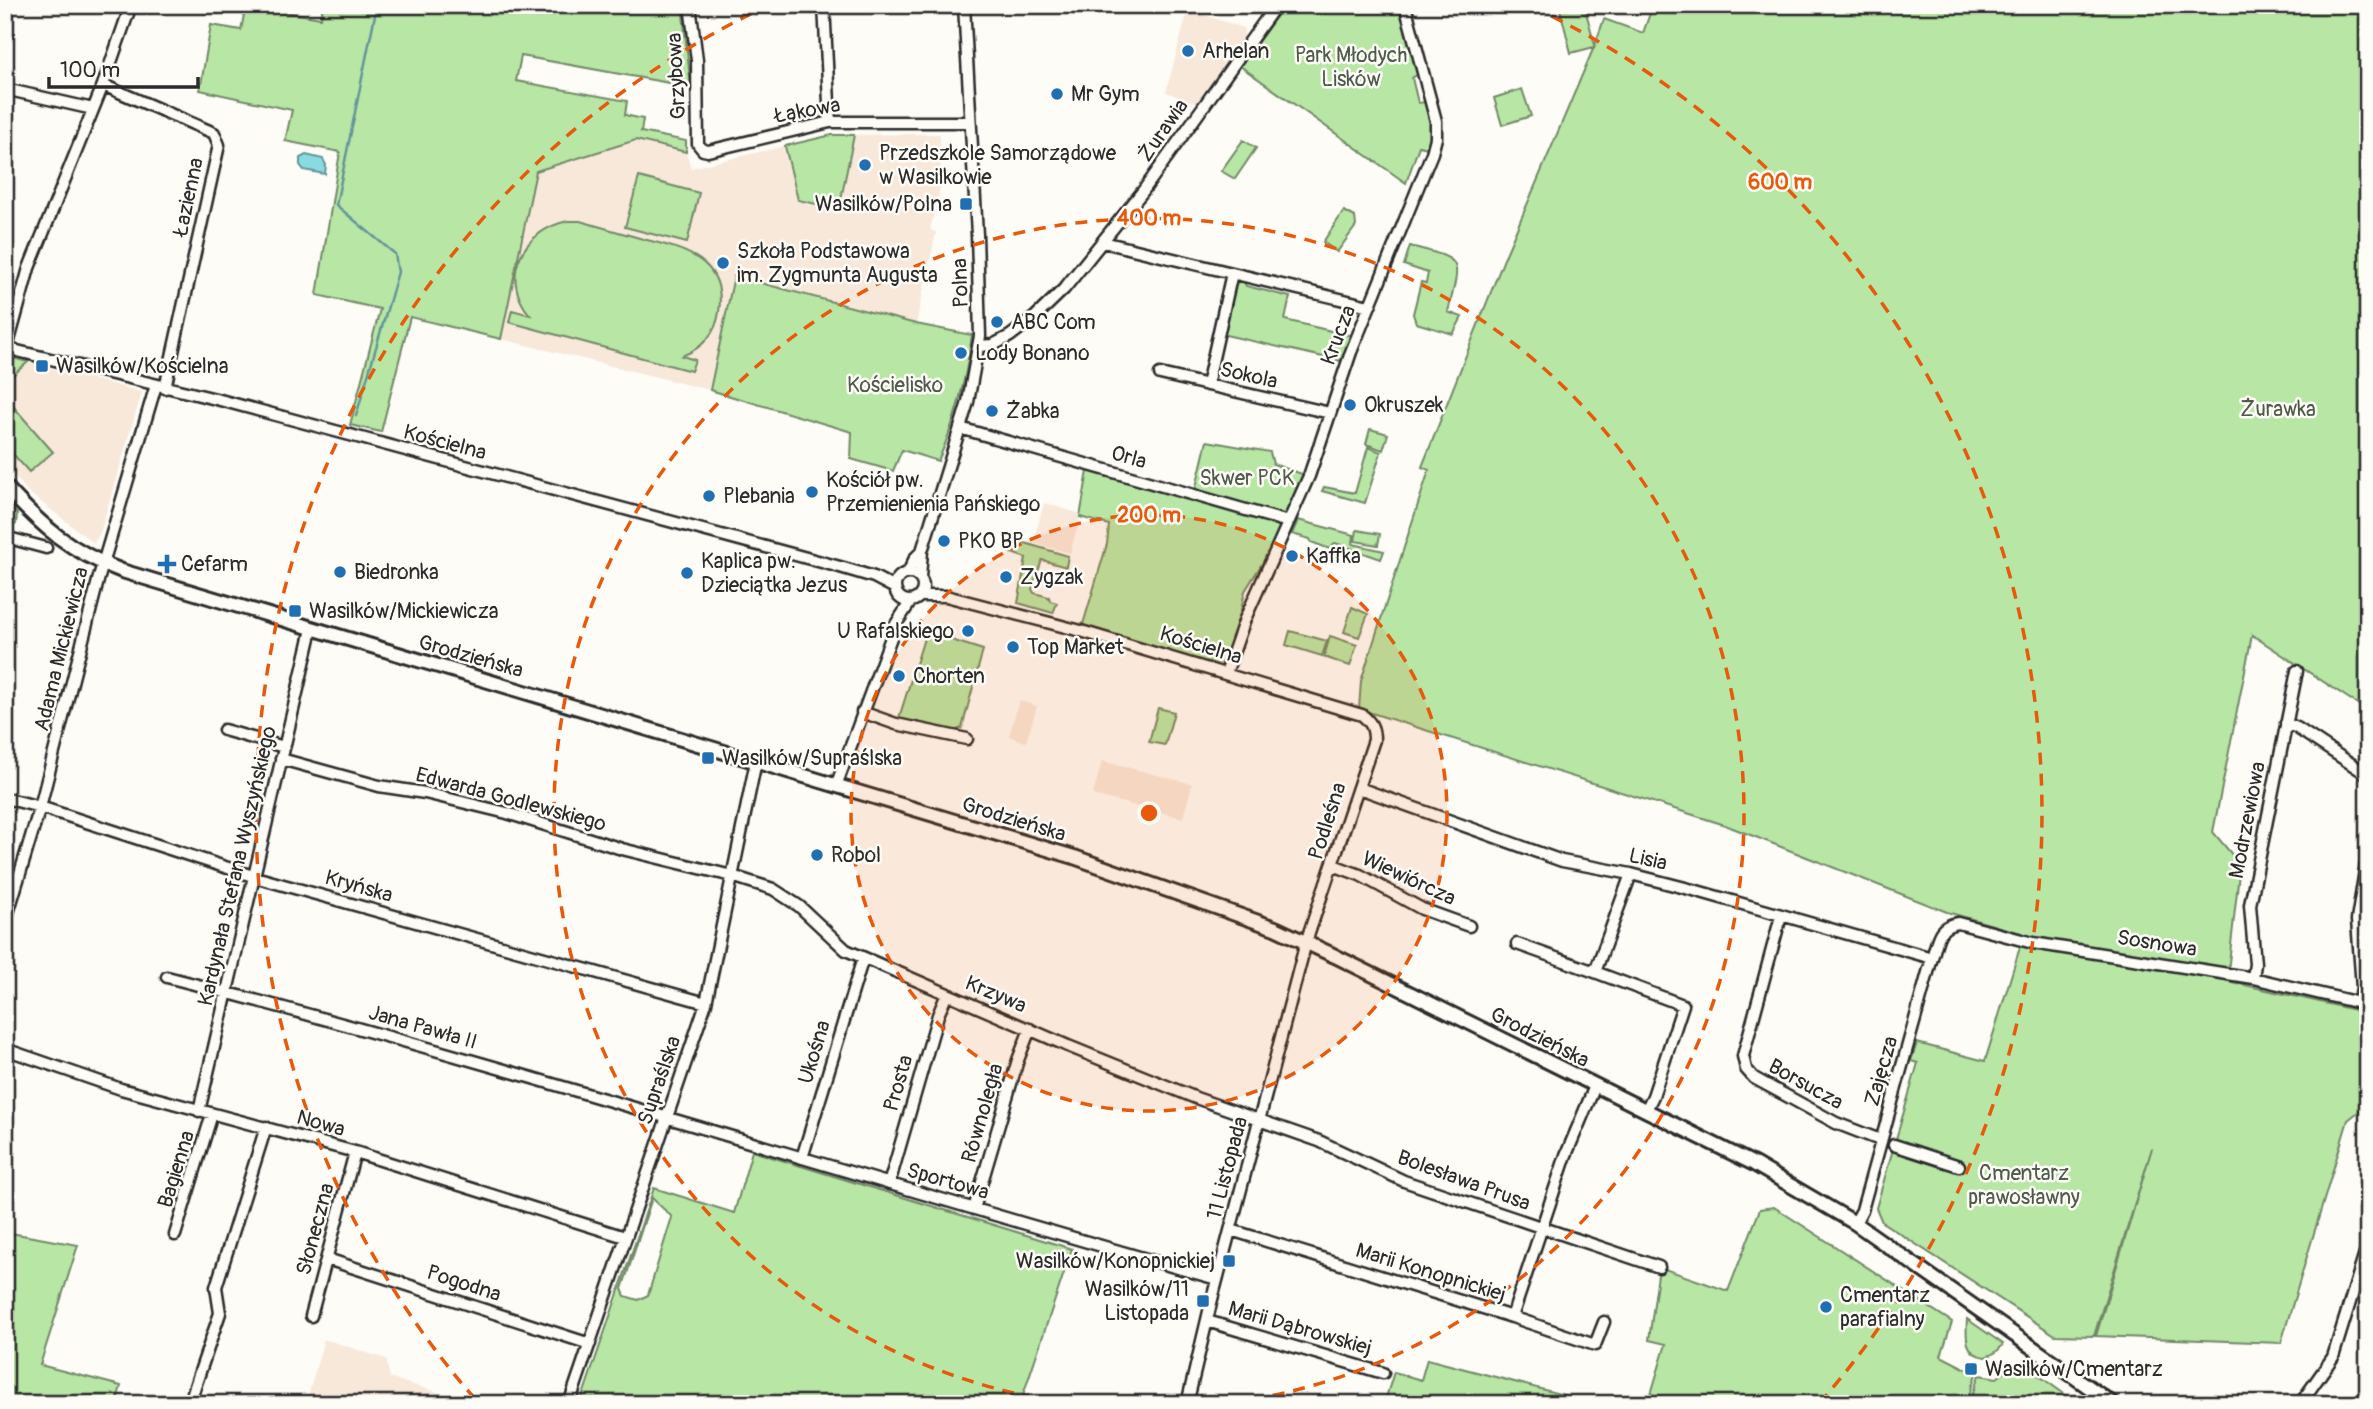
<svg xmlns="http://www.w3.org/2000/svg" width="2373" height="1409" viewBox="0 0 2373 1409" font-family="Pangolin,sans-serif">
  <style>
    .built { fill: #f7e8da }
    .green { fill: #b8e6a5; stroke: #728868; stroke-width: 2; fill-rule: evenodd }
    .water { fill: #8adbe1; stroke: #649598; stroke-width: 2 }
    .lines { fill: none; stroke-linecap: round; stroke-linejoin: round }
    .stream { stroke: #649598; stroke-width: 2.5 }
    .minor-casing { stroke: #2b2b2b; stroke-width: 15 }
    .major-casing { stroke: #2b2b2b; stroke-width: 18 }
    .minor { stroke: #fdfcf7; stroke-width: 10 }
    .major { stroke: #fdfcf7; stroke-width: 12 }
    .ring { fill: none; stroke: #e8590c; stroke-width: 3.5; stroke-dasharray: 12 9 }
    .poi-dot { fill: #1f6fb2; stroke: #fdfcf7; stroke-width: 2.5 }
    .labels { text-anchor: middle; stroke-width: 5; stroke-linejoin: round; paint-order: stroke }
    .poi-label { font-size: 21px; fill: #2b2b2b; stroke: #fdfcf7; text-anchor: start }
    .park-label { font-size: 21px; fill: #4e5a4a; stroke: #fdfcf7 }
    .street-label { font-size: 21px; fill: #2b2b2b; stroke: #fdfcf7 }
    .centre { fill: #e8590c; stroke: #fdfcf7; stroke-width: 3.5 }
    .ring-label { font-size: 21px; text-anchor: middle; font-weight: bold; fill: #e8590c; stroke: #fdfcf7; stroke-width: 5; stroke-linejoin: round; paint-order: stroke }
  </style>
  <rect width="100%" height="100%" fill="#fdfcf7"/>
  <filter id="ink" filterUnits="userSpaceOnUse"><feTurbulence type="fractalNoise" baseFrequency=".0143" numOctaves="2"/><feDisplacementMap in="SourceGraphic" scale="14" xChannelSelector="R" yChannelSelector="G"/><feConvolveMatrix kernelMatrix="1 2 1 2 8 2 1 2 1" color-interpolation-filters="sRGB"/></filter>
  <g filter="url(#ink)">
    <path class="built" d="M1188 10 1244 28V41L1197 103 1166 92Z
      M940 134 941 183 930 230 936 232 916 324 734 276 710 390 501 339 536 171 636 140 686 152 691 168 832 135Z
      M28 362 142 392 100 533 94 543 28 492 5 464V382Z
      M1044 503 1081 514 1070 553 1033 543Z
      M1019 701 1037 706 1026 742 1009 736Z
      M1102 761 1192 784 1183 818 1093 795Z
      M324 1339 386 1359 390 1378 477 1404H306Z"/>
    <path class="green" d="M246 5 321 18 323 5H682L691 87 521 56 516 81 627 101 625 115 643 119 641 132 686 141V152L636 140 536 171 501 339 410 317 381 432 350 425 380 309 317 295 340 152 285 141 292 110 200 90 211 25 241 30Z
      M1285 5H1399L1418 74 1412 78 1418 103 1425 102 1432 131 1428 148 1419 146 1406 183 1240 66Z
      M1576 5H1584L1595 45 1604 19 1643 33 1653 5H2368V711L2252 635 2213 832 2240 864 2227 981 2368 1013V1104L2348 1120 2281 1343 2096 1336 2152 1148 2094 1336 2055 1335 1882 1222 1876 1208 1918 1063 1911 1061 1917 1043 1985 1061 2024 934 1947 912 1725 825 1359 709 1361 681 1429 470 1422 467 1504 259 1594 47 1571 53 1560 9Z
      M1522 89 1531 116 1502 125 1494 98Z
      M832 135H854L839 209 798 200 785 146Z
      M1243 140 1256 148 1235 179 1221 171Z
      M639 177 699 193 687 243 625 227Z
      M1344 211 1355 217 1356 226 1337 252 1323 242Z
      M568 221H580C601 227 622 233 643 239 683 249 727 259 719 312 716 334 702 348 682 356L695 360 691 371 509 322 512 310 530 315C498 277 523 230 568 221Z
      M1410 246C1465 260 1461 258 1448 312L1462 317 1453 334 1416 323 1413 314 1421 282 1426 283 1428 273 1404 265Z
      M734 276 916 324 972 335C966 379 956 421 938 461L902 450 893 471 851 459 852 432 710 390Z
      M1238 280H1243L1246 286 1290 297 1285 320 1352 336 1341 361 1221 334 1233 286Z
      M5 356 28 362 5 382Z
      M5 397 53 452 29 472 5 445Z
      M1370 429 1388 434 1383 450 1366 444Z
      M1207 441 1270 452 1273 464 1305 475 1285 516 1194 495Z
      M1368 447 1381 452 1365 503 1322 491 1324 487 1355 493Z
      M1088 471 1276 524 1288 522 1245 591 1231 658 1221 671 1081 631 1107 544 1109 525 1080 517Z
      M5 500 17 514 16 524 9 529 5 528Z
      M1298 520 1354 535 1353 544 1384 551 1381 559 1335 543 1330 549 1311 542 1310 539 1292 534Z
      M1357 530 1380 534 1378 545 1355 541Z
      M1008 538 1068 556 1066 567 1042 560 1032 589 1034 593 1049 597 1050 601 1057 603 1053 613 1018 603 1026 558 1006 551Z
      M1352 607 1368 614 1359 637 1344 632Z
      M1290 631 1327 641 1322 656 1286 645Z
      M926 632 983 650 962 728 954 731 898 721Z
      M1330 636 1357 645 1350 666 1324 657Z
      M1158 708 1174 712 1165 745 1149 742Z
      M752 1151 1072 1249 1020 1404H580L654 1188 734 1213ZM652 1198 672 1217 648 1295 638 1300 625 1296 622 1289Z
      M1774 1207 1952 1322 1941 1356 1976 1374 1966 1404H1648L1666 1344 1649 1340 1659 1267 1728 1291 1760 1209Z
      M5 1232 78 1245 40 1365 121 1386 116 1404H5Z
      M1967 1319 2003 1344C1999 1351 1993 1355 1985 1357 1964 1354 1966 1336 1967 1319Z
      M1427 1359 1598 1404H1384L1394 1372 1421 1380Z
      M2019 1361 2078 1404H1969L1979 1375 1997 1378Z"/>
    <path class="water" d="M306 155 323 159 326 165 325 174 304 170 300 165V158Z"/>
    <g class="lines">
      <path class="stream" d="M356 416 398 272 395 254 336 205 377 5"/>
      <g class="minor-casing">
        <path id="minor" d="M690 5 697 60 698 144 703 150 708 151 830 122H970
          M824 5 830 122
          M1187 5 1193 7V5
          M103 85 214 133 219 145 165 388
          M5 89 93 109
          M1103 242 1369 306
          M979 346 993 345 1010 336 1035 317 1064 289 1143 191 1276 5
          M5 348 220 400 840 567 874 577 895 588
          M7 348 29 268 103 85 131 5
          M1160 374 1330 413
          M1207 385 1232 273
          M960 428 1288 522
          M5 537 46 548
          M908 573 915 558 922 551
          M895 587a14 14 0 1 1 28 0a14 14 0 1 1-28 0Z
          M920 578 922 551 968 402 980 336 977 235 964 5
          M920 596H946L1081 631 1362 715C1371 722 1374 728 1374 740L1306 942 1211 1303 1187 1404
          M1226 673 1245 619 1309 476 1351 352 1432 153 1436 138V121L1405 5
          M862 712 896 724 967 739
          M2286 723 2297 728 2368 775
          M224 730 284 747
          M281 759 379 786 425 793 507 813 622 849 732 876 773 889 799 906 846 950 1068 1046 1196 1098 1319 1141 1404 1181 1659 1267
          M836 786 896 624 911 601
          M1359 788 1562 861 1631 874 1697 891 1932 958
          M5 798 40 807 262 879 706 1003
          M1333 865 1360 875 1422 909 1469 926
          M1631 874 1595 972 1683 1005 1653 1096 1646 1110
          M1781 916 1743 1056 1746 1069 1754 1078 1836 1123 1880 1140
          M5 923 40 807 99 577 156 385
          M1517 944 1595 972
          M167 977C520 1068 867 1181 1217 1279
          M2253 978 2255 964 2250 905 2297 671
          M2359 1003 2362 988 2357 920 2368 852
          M5 1049 121 1089 355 1152 625 1237
          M199 1111 312 629
          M1894 1145 1959 1166
          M802 1158 863 958
          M889 1184 938 1015 947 994
          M974 1209 1018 1060 1030 1029
          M1855 1223 1862 1210 1932 958C1938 940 1937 926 1958 923L2033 943 2253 978 2368 1005
          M1231 1230 1512 1317 1595 1345 1604 1322
          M175 1235 212 1114
          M327 1259 590 1344
          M311 1316 355 1152
          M1512 1317 1566 1155 1595 1086
          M1207 1321 1383 1373
          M189 1404 220 1313 216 1287 266 1127
          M569 1404 706 1003 756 761
          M2300 1404 2333 1357 2368 1244"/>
      </g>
      <g class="major-casing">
        <path id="major" d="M5 486C41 526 71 552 122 571L1074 857 1275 928 1335 956 1754 1164 1855 1223 2113 1404"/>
      </g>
      <use href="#minor" class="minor"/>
      <use href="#major" class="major"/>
    </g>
  </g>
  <circle cx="1149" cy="813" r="298" fill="#e8590c" fill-opacity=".12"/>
  <g class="ring">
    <circle cx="1149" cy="813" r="298"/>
    <path d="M1076 1404A595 595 0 1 1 1222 1404"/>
    <path d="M475 1399A893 893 0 0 1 765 7M1533 7A893 893 0 0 1 1823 1399"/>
  </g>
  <g class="poi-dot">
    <circle cx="1188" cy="51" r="7"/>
    <circle cx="1057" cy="94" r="7"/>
    <circle cx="865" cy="165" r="7"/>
    <rect x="959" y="197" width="14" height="14" rx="3.5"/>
    <circle cx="723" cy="263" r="7"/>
    <circle cx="997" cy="322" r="7"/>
    <circle cx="961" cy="353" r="7"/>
    <rect x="35" y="359" width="14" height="14" rx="3.5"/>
    <circle cx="1350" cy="405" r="7"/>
    <circle cx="992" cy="411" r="7"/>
    <circle cx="812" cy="492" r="7"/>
    <circle cx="709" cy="496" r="7"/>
    <circle cx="944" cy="541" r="7"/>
    <circle cx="1292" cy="556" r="7"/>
    <path d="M163.5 553.5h7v7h7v7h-7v7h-7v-7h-7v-7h7z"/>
    <circle cx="340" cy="572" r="7"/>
    <circle cx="687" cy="573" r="7"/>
    <circle cx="1006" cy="577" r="7"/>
    <rect x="288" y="604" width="14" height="14" rx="3.5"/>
    <circle cx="968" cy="631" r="7"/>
    <circle cx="1013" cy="647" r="7"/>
    <circle cx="899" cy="676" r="7"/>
    <rect x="701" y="751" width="14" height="14" rx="3.5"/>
    <circle cx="817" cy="855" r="7"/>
    <rect x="1222" y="1254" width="14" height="14" rx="3.5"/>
    <rect x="1196" y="1294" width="14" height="14" rx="3.5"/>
    <circle cx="1826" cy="1307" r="7"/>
    <rect x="1964" y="1362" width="14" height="14" rx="3.5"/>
  </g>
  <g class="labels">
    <g class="poi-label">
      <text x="1202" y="58">Arhelan</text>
      <text x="1071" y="101">Mr Gym</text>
      <text x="879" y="160">Przedszkole Samorządowe<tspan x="879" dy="24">w Wasilkowie</tspan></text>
      <text x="952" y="211" text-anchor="end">Wasilków/Polna</text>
      <text x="737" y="258">Szkoła Podstawowa<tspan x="737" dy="24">im. Zygmunta Augusta</tspan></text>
      <text x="1011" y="329">ABC Com</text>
      <text x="975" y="360">Lody Bonano</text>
      <text x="56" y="373">Wasilków/Kościelna</text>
      <text x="1364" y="412">Okruszek</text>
      <text x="1006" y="418">Żabka</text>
      <text x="826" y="487">Kościół pw.<tspan x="826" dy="24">Przemienienia Pańskiego</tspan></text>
      <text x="723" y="503">Plebania</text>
      <text x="958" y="548">PKO BP</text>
      <text x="1306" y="563">Kaffka</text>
      <text x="701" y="568">Kaplica pw.<tspan x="701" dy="24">Dzieciątka Jezus</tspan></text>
      <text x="181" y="571">Cefarm</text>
      <text x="354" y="579">Biedronka</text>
      <text x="1020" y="584">Zygzak</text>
      <text x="309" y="618">Wasilków/Mickiewicza</text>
      <text x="954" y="638" text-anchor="end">U Rafalskiego</text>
      <text x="1027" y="654">Top Market</text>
      <text x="913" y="683">Chorten</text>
      <text x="722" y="765">Wasilków/Supraślska</text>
      <text x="831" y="862">Robol</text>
      <text x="1215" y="1268" text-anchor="end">Wasilków/Konopnickiej</text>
      <text x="1189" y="1296" text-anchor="end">Wasilków/11<tspan x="1189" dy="24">Listopada</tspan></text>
      <text x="1840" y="1302">Cmentarz<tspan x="1840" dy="24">parafialny</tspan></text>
      <text x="1985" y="1376">Wasilków/Cmentarz</text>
    </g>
    <g class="park-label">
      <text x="1351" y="62">Park Młodych<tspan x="1351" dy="24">Lisków</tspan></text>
      <text x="895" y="392">Kościelisko</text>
      <text x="2278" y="416">Żurawka</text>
      <text x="1247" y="485">Skwer PCK</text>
      <text x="2024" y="1180">Cmentarz<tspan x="2024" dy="24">prawosławny</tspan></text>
    </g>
    <g class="street-label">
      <text transform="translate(676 76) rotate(-93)" y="7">Grzybowa</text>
      <text transform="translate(807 110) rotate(-10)" y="7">Łąkowa</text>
      <text transform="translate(1163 130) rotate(-55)" y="7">Żurawia</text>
      <text transform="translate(188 197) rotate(-78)" y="7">Łazienna</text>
      <text transform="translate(960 283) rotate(-92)" y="7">Polna</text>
      <text transform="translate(1338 335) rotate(-69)" y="7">Krucza</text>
      <text transform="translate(1249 375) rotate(13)" y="7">Sokola</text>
      <text transform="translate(445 442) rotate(15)" y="7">Kościelna</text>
      <text transform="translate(1129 457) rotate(16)" y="7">Orla</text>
      <text transform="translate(1201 645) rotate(17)" y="7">Kościelna</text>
      <text transform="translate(61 649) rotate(-76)" y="7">Adama Mickiewicza</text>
      <text transform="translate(471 656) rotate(16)" y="7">Grodzieńska</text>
      <text transform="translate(511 799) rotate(15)" y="7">Edwarda Godlewskiego</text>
      <text transform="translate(1014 819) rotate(17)" y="7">Grodzieńska</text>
      <text transform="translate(2247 820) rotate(-79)" y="7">Modrzewiowa</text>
      <text transform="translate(1327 821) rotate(-72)" y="7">Podleśna</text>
      <text transform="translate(1648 859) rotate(13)" y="7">Lisia</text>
      <text transform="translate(237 866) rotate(-77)" y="7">Kardynała Stefana Wyszyńskiego</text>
      <text transform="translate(1409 878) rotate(25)" y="7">Wiewiórcza</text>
      <text transform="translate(359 886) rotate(16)" y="7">Kryńska</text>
      <text transform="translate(2157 943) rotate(9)" y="7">Sosnowa</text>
      <text transform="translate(996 994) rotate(23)" y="7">Krzywa</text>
      <text transform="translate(423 1027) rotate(16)" y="7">Jana Pawła II</text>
      <text transform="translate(1540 1037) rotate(27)" y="7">Grodzieńska</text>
      <text transform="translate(814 1052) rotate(-73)" y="7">Ukośna</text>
      <text transform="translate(1881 1071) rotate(-74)" y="7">Zajęcza</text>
      <text transform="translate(659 1080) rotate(-71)" y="7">Supraślska</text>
      <text transform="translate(898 1083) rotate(-74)" y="7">Prosta</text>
      <text transform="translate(1806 1084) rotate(29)" y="7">Borsucza</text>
      <text transform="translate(982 1113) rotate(-74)" y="7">Równoległa</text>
      <text transform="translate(321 1123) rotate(16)" y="7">Nowa</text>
      <text transform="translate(1227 1168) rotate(-75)" y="7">11 Listopada</text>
      <text transform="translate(176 1169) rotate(-73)" y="7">Bagienna</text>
      <text transform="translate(1464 1180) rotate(20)" y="7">Bolesława Prusa</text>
      <text transform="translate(948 1181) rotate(16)" y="7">Sportowa</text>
      <text transform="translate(315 1229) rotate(-75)" y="7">Słoneczna</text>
      <text transform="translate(1431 1272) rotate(17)" y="7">Marii Konopnickiej</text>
      <text transform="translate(464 1283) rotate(18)" y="7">Pogodna</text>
      <text transform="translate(1300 1328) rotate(16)" y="7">Marii Dąbrowskiej</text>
    </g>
  </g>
  <circle cx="1149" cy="813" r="10" class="centre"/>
  <g class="ring-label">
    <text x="1780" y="189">600 m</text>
    <text x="1149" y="225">400 m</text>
    <text x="1149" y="522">200 m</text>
  </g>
  <rect width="2373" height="1409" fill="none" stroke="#fdfcf7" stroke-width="28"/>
  <rect x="14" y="14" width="2345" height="1381" fill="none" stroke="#2b2b2b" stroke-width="2.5" filter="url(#ink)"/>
  <path d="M49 77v10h149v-10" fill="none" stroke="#2b2b2b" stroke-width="3.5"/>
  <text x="60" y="77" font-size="21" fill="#2b2b2b" stroke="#fdfcf7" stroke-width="5" paint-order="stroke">100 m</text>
</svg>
